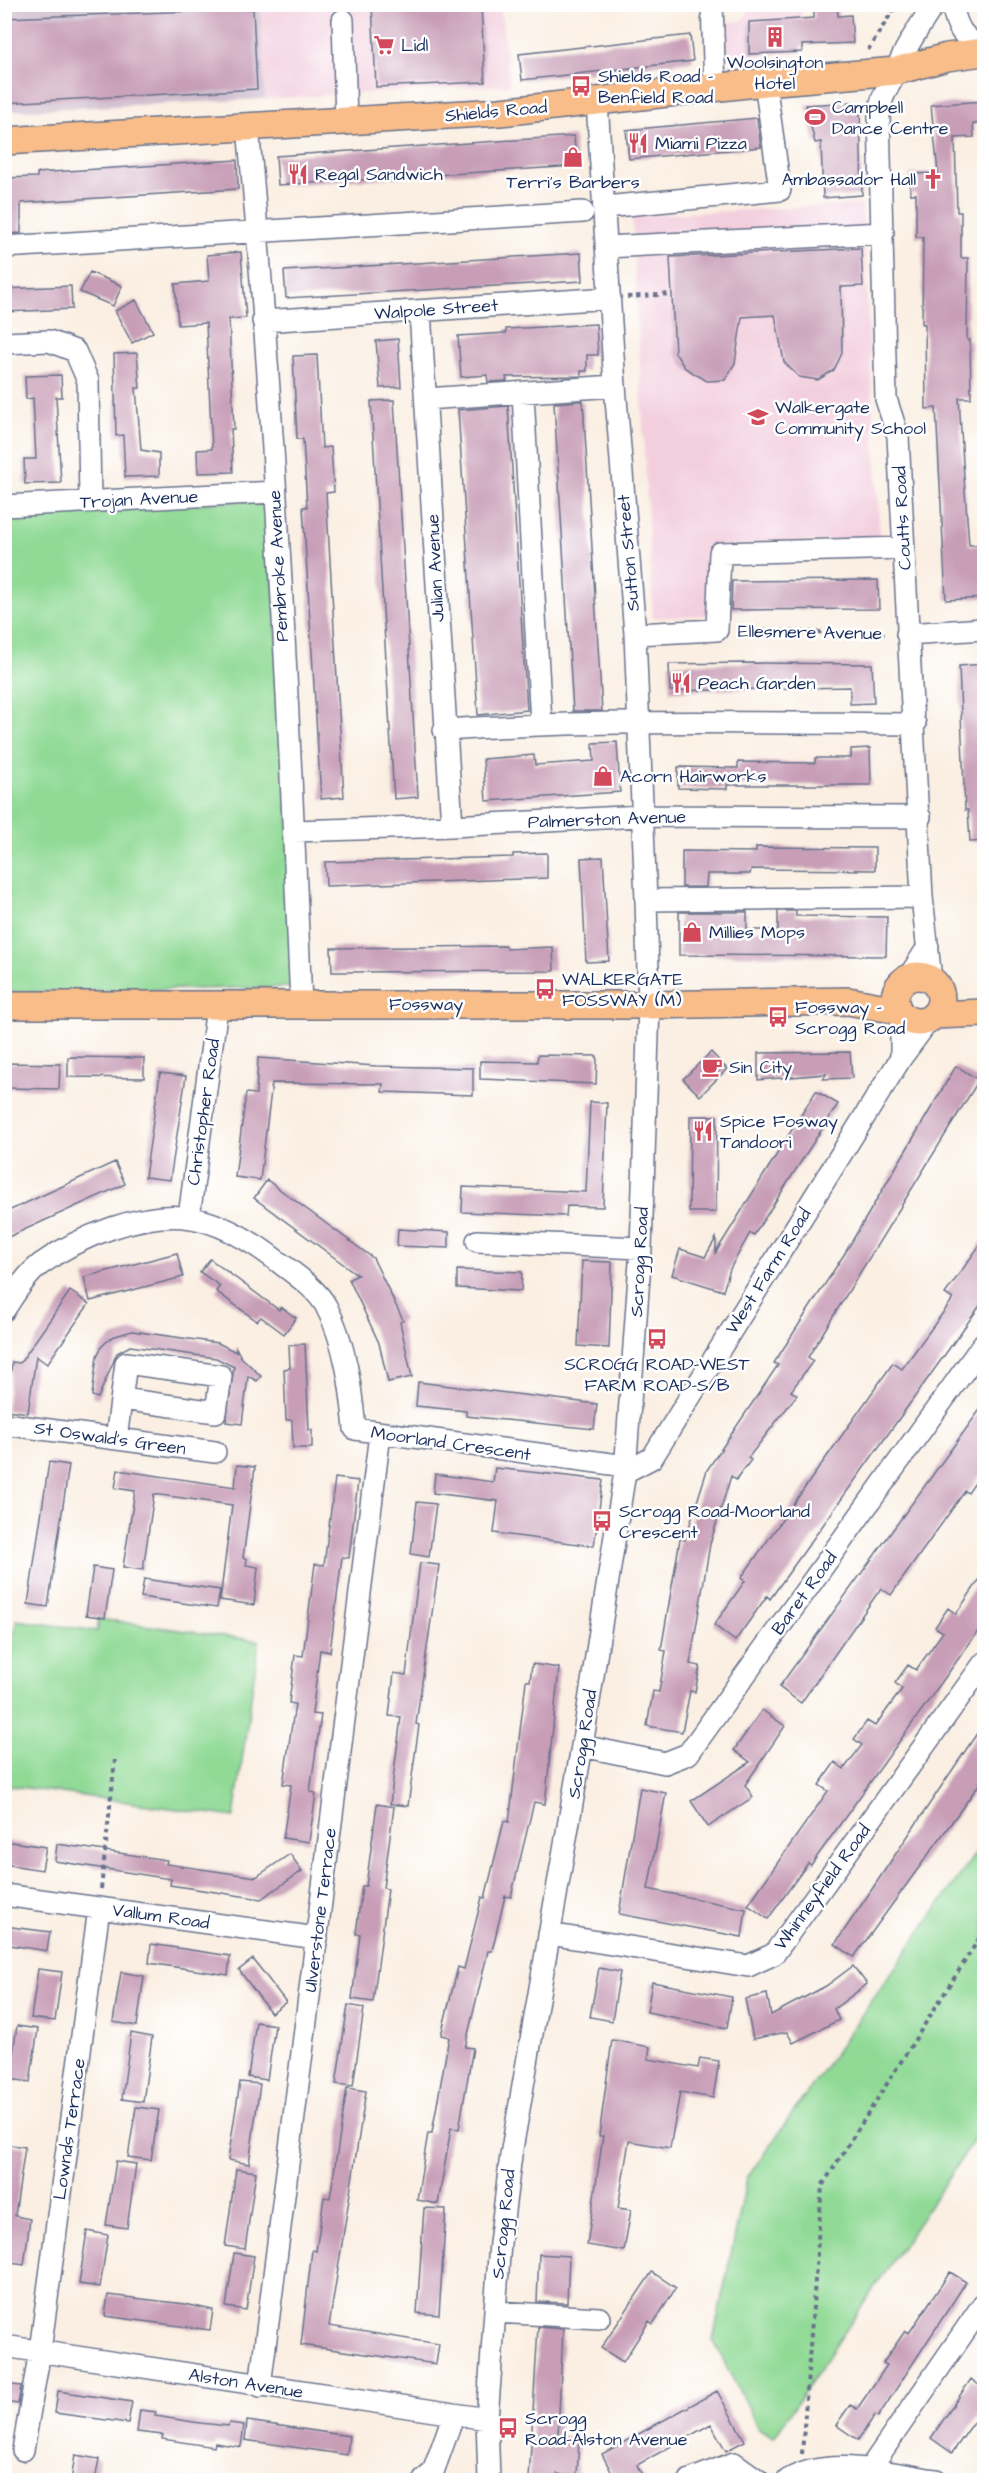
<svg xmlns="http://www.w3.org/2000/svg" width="989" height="2485" viewBox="0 0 989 2485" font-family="'Architects Daughter',sans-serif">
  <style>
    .built { fill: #f3cfde }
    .industrial { fill: #cfbdce }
    .green { fill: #91da96; stroke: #56847a; stroke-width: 1.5 }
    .building { fill: #c89eb7 }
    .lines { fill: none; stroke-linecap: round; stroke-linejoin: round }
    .minor-casing { stroke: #69728c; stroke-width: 24 }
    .major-casing { stroke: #69728c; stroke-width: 30 }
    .path { stroke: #69728c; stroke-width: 4; stroke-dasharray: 4.5 4.5; stroke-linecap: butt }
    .minor { stroke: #fff; stroke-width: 21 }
    .major { stroke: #f8bd89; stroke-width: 27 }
    .labels { text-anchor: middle; stroke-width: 5; stroke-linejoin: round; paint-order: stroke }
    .poi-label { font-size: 18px; fill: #1b2f5e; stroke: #fff; text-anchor: start }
    .street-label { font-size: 18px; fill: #1b2f5e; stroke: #fff }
  </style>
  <rect width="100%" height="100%" fill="#fff"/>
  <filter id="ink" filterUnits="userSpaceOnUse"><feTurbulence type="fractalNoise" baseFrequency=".0167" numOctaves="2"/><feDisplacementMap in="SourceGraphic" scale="12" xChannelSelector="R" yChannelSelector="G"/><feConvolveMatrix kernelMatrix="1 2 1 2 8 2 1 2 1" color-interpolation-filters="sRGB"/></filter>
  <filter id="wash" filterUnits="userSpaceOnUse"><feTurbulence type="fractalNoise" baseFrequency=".008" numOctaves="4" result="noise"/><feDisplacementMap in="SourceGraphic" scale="24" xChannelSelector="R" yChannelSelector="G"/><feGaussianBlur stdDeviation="1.35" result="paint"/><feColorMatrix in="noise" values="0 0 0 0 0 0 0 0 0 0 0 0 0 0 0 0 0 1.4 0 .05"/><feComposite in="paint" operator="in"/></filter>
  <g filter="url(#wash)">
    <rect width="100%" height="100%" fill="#faefe2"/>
    <path class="built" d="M260 5H500L510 85 265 99Z
      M754 5H801L802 52 724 57 728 23 741 21Z
      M862 204 880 538 706 547 709 615 653 618 632 216Z"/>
    <path class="industrial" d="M4 5H260L265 99 5 111Z"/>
    <path class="green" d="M268 500 299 987 5 992V512Z
      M99 1619 259 1641 234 1817 5 1785V1706L16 1620 97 1631Z
      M984 1841V2125L774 2437 758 2428 713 2340 747 2178Z"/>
    <g id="blocks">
      <path class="building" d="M372 4H481L485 82 376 87Z
        M814 4H837L838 16 851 15 853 43 802 45V52L749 54V22L814 18Z
        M253 9 257 89 4 103V18Z
        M690 35 693 61 522 80 519 54Z
        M984 101V123L973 124 974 137 955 138 957 212H961V258H968L967 340H970L971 398H959L963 463 969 545H984V598L946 600 936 408 926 409 925 324H922L923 237H916V194H910V174L938 173 931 105Z
        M853 102 860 108 862 195 823 198 821 142 815 143 806 105Z
        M757 118 761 147 629 159 626 130Z
        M574 136 576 166 278 185 276 156Z
        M237 160 238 189 21 203V233L4 234V178L37 177V173Z
        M861 248 863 286 841 287 842 353 834 370 818 380 799 377 784 362 775 315 742 317 735 363 725 380 707 381 685 368 675 353 670 257Z
        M241 252 246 318 229 319 234 429H231L233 472 198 473 197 450 212 449 206 323 178 325 175 284 209 281 207 255Z
        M581 253 583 281 286 298 284 271Z
        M90 272 122 286 113 306 80 292Z
        M71 286 72 309 4 312V289Z
        M136 300 153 332 132 343 115 311Z
        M596 324 598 355H587V371H581V376L506 377 507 381 488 382 487 375 461 377 458 336 506 333V329Z
        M398 339 401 387 380 388 376 341Z
        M137 353 140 388H136L141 450 159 453V476L125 477 123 435 116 436 114 354Z
        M317 355 322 448 331 447 334 492 326 493 344 797 321 799 303 507H307L303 439H297L293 356Z
        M61 375 62 397H56L61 483 25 484 24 459H36L33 398 26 399 25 376Z
        M394 400 418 797 394 799 371 401Z
        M583 401 602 711H573L554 403Z
        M508 406 527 710 478 715 458 410Z
        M878 580 879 609 731 610 732 581Z
        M745 663 872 664 874 703 850 704V687L670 691 669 664Z
        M984 664V841L970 842 968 810H965L959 666Z
        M617 742 620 792 486 801 483 759 534 755 535 765 594 761 593 743Z
        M870 748 871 785H727V789L678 788V767L738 768V762L815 763V758H851V749Z
        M756 847 875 848V870L751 869 750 874H707L706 887H682V851L756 852Z
        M547 853V878L326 886 325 862 513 857V854Z
        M603 857 609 961 586 962 581 858Z
        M778 911H796V916L887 917 886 956 679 955V912H747V930H778Z
        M506 946 507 949 553 947 554 971 332 972 331 948Z
        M711 1052 727 1069 700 1096 683 1079Z
        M850 1052 852 1078 823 1079 826 1074 758 1080V1053Z
        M538 1055 597 1056 596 1084 480 1079V1061L537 1062Z
        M68 1057 144 1058V1078L68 1077Z
        M258 1058 376 1066 473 1068V1095L382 1092 383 1084 272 1083 260 1180 235 1177 246 1093 256 1094Z
        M4 1063 60 1064 59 1089 4 1088Z
        M956 1066 979 1080 808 1357 813 1361 791 1391 797 1395 748 1458 751 1460 736 1480 731 1476 710 1544 690 1664 700 1666 695 1692 690 1691 682 1732 647 1726 653 1691 659 1692 666 1651 661 1650 680 1539 685 1540 707 1470 778 1365 774 1363 845 1253Z
        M160 1073 186 1076 170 1180 145 1177Z
        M816 1091 838 1104 754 1235 750 1233 730 1269 723 1291 672 1275 680 1249 705 1257 716 1238V1252Z
        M590 1102 607 1103 603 1207 567 1206 566 1216 462 1212 463 1187 586 1192Z
        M690 1116H717L716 1212H689Z
        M115 1162 125 1184 4 1239V1213Z
        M267 1180 373 1258 403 1320 400 1322 412 1377 388 1382 379 1343 349 1279 358 1275 254 1198Z
        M398 1229 449 1232V1248L397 1246Z
        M984 1239V1300L770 1599 767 1596 735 1641 714 1625 745 1581 741 1578 893 1363 902 1369 953 1299 945 1294Z
        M177 1253 183 1277 90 1301 84 1277Z
        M210 1259 279 1310 281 1307 296 1318 284 1334 261 1317 257 1321 216 1291 220 1286 200 1272Z
        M582 1261 612 1262 609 1348 578 1346Z
        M457 1270 522 1272 521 1291 457 1288Z
        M70 1291 89 1304 47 1364 36 1356 28 1413 6 1410 12 1362 20 1363Z
        M132 1331 218 1343 236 1352V1348L241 1357 261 1376 257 1381 248 1376 242 1424 226 1422 234 1367 216 1358 130 1346 117 1353 98 1398 92 1396 97 1356 102 1346 112 1337Z
        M305 1344 309 1430H312V1448H293L292 1420H286L284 1369 290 1368 289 1345Z
        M418 1382 597 1404 594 1429 466 1416V1411L416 1406Z
        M984 1404V1470L968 1493 965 1491 891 1595 881 1588 801 1703 779 1687Z
        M49 1462 69 1465 48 1607 28 1604Z
        M237 1465 255 1467 243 1558 247 1559 246 1565 258 1567 254 1605 220 1600 232 1505 154 1494 143 1570 123 1567 135 1491 115 1488 118 1470 235 1487Z
        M495 1468 603 1480 594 1546 494 1533 498 1501 433 1493 435 1474 493 1482Z
        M335 1478 358 1481 349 1558 342 1557 330 1652 320 1650 312 1714 321 1715 310 1792 316 1793 309 1842 283 1838 291 1785 283 1784 295 1704 289 1703 295 1655 303 1656 315 1564 324 1565Z
        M417 1502 436 1504 429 1557 411 1554Z
        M420 1563 439 1565 416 1724 419 1725 408 1806 390 1804 401 1717 389 1716 394 1673 406 1675Z
        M93 1567 112 1570 105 1618 86 1615Z
        M984 1573V1623L811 1865 808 1863 768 1919 748 1905 828 1791 819 1785 835 1762 844 1769 862 1745 854 1739 867 1721 875 1726 902 1689 895 1683 908 1665 916 1670 943 1632 935 1627 948 1608 956 1614Z
        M144 1579 220 1590 217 1608 141 1597Z
        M532 1664 559 1668 545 1804 534 1802 511 1897 505 1896 492 1951H488L465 2047 473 2048 459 2129 451 2128 438 2204 417 2200 428 2133H432L449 2037 441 2035 458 1967 464 1969 482 1897 485 1898 504 1821 509 1822 526 1681H530Z
        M762 1710 785 1726 745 1785 753 1797 708 1827 691 1801 750 1762 734 1750Z
        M984 1723V1774L978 1786 854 1957 835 1944Z
        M640 1788 666 1793 648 1889 746 1909 742 1937 619 1914Z
        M377 1804 394 1807 383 1888 388 1889 373 2002 352 1999 360 1934H356L362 1886H366Z
        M4 1841 46 1847 42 1870 4 1864Z
        M57 1844 167 1860 166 1864 256 1877 290 1854 302 1871 261 1899 170 1885 171 1879 55 1861Z
        M4 1926 50 1932 47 1951 4 1944Z
        M151 1944 230 1956 228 1975 149 1963Z
        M253 1959 286 2002 271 2013 239 1970Z
        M853 1966 867 1984 834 2009 839 2020 793 2043 787 2032 753 2039 745 1999 767 1994 771 2015 826 1986Z
        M599 1968 620 1972 612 2021 590 2017Z
        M38 1969 62 1972 55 2021 31 2018Z
        M121 1972 144 1976 137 2026 113 2022Z
        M652 1982 732 1997 727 2028 647 2012Z
        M348 2005 364 2008 353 2086 336 2084Z
        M256 2022 275 2025 267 2080 248 2077Z
        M17 2026 38 2029 30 2082 9 2079Z
        M131 2033 152 2037 143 2102 122 2099Z
        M612 2040 650 2047 648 2059 698 2068 700 2058 719 2061 713 2098 680 2092 670 2148 629 2141 618 2208 631 2210 624 2251 587 2245 603 2136H599Z
        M240 2082 260 2084 249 2164 228 2160Z
        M347 2088 366 2091 329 2326 439 2344 436 2364 301 2345 312 2250 316 2251 324 2197 330 2198Z
        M136 2107 159 2110 151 2160 128 2157Z
        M4 2144 25 2147 15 2216 30 2219 24 2265 4 2262Z
        M116 2161 136 2164 127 2228 106 2225Z
        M236 2169 256 2172 245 2249 225 2246Z
        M424 2208 446 2209 439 2315 417 2313Z
        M87 2231 108 2235 100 2287 79 2284Z
        M234 2253 254 2256 246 2310 226 2307Z
        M539 2254 569 2256 567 2303 537 2302Z
        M652 2272 676 2288 653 2324 649 2321 623 2362 601 2348Z
        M950 2272 966 2282 878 2417 875 2415 858 2440 836 2425 850 2405 857 2409 887 2365 883 2363 905 2331 909 2333Z
        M108 2295 185 2304 213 2310 210 2330 105 2316Z
        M538 2327 563 2329 558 2436 579 2438 577 2476 557 2474 556 2481 529 2479Z
        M971 2379 984 2389V2408L952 2453 931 2438Z
        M4 2384 21 2386 18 2404 4 2402Z
        M58 2391 132 2402 128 2423 55 2413Z
        M717 2391 745 2441 726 2451 711 2424 637 2465 645 2481H616L602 2454Z
        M140 2410 156 2412 155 2416 200 2423 228 2426 229 2423 244 2425 241 2447 215 2443 214 2447 162 2439 163 2435 137 2432Z
        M247 2421 349 2436 347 2455 245 2440Z
        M75 2455 99 2459 95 2481H71Z"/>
    </g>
  </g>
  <g filter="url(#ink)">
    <use href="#blocks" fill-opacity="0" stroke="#69728c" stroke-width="1.5"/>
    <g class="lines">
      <g class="minor-casing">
        <path id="minor" d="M712 4 715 88
          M952 4C957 30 962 36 984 50
          M343 20 346 121
          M248 127C275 419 289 713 301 1005
          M605 207 780 190 765 82
          M4 247 583 212
          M606 247 883 233
          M420 311 452 826
          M263 321 610 298
          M4 343 49 341 75 351 88 381 90 502
          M523 394 541 724
          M426 399 615 386
          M4 506 274 492
          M635 634 717 630 720 553 904 548
          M907 634 984 629
          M444 730C601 719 758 723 915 724
          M294 831 452 826 641 816 920 817
          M646 900 922 897
          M908 978 928 947
          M931 980 922 897 898 436 886 399 879 115C882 91 888 91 896 71 905 47 920 26 934 4
          M901 1058V1016
          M189 1217 217 1007
          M477 1241 641 1248
          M4 1310C14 1295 26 1275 41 1264 78 1237 144 1210 191 1218 222 1223 251 1241 276 1260 292 1272 316 1288 326 1306 346 1344 351 1388 355 1429L626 1466
          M4 1424 215 1452
          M116 1439 126 1363 221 1376 216 1412 122 1399
          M625 1472 652 1458 901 1058 929 1020
          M582 1746 665 1763 688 1754 984 1343
          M4 1895 317 1938
          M549 1934 748 1966 774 1954 984 1663
          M495 2312 599 2318
          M4 2346 487 2419
          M260 2386 380 1434
          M23 2450 40 2351 99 1908
          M869 2470 984 2303
          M424 2480 433 2472 454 2414
          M489 2480 487 2419 500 2243 511 2155 582 1746 625 1472 641 1248 649 1005 646 900 635 634 615 386 597 102
          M690 2480 734 2463 758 2480
          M788 2480C830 2455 891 2474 936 2480"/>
      </g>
      <g class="major-casing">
        <path id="major" d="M4 141 500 112 765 82 896 71 947 57 984 52
          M895 999a23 23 0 1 1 46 0a23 23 0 1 1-46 0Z
          M4 1005H649L848 1001 897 1010
          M934 1015 984 1013"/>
      </g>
      <path class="path" d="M868 50 897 4
        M627 297 672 294
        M736 630 888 634
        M101 1889 115 1760
        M802 2454 822 2186 984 1931"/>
      <use href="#minor" class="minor"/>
      <use href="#major" class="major"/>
    </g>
  </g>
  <defs>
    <g id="building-bare" transform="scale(1.62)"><path d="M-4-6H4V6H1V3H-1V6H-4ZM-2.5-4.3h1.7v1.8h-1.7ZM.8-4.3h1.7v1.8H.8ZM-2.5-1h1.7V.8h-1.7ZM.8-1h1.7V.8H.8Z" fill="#d1495b" stroke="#fff" stroke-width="2.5" paint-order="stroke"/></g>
    <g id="supermarket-bare" transform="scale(1.62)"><path d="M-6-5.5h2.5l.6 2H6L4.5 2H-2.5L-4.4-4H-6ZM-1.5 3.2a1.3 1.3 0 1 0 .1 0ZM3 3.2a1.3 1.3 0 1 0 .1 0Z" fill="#d1495b" stroke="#fff" stroke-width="2.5" paint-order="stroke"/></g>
    <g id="bus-bare" transform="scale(1.62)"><path d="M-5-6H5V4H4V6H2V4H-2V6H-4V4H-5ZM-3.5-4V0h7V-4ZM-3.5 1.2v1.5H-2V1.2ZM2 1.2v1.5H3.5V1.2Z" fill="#d1495b" stroke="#fff" stroke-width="2.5" paint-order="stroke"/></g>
    <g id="stadium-bare" transform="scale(1.62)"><path d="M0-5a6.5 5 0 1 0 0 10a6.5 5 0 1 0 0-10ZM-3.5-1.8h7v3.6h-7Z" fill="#d1495b" stroke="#fff" stroke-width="2.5" paint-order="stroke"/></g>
    <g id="restaurant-bare" transform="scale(1.62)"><path d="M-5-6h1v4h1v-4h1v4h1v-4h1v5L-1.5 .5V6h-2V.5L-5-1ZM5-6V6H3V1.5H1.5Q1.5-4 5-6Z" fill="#d1495b" stroke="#fff" stroke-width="2.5" paint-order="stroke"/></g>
    <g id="shop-bare" transform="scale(1.62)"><path d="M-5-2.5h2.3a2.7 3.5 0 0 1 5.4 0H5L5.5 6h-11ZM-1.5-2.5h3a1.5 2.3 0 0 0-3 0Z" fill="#d1495b" stroke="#fff" stroke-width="2.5" paint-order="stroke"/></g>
    <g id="church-bare" transform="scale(1.62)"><path d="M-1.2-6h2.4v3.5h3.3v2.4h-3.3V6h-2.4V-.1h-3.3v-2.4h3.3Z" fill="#d1495b" stroke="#fff" stroke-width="2.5" paint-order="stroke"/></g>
    <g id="school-bare" transform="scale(1.62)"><path d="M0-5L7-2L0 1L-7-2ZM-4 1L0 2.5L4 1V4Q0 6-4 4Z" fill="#d1495b" stroke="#fff" stroke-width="2.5" paint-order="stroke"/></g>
    <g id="cafe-bare" transform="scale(1.62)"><path d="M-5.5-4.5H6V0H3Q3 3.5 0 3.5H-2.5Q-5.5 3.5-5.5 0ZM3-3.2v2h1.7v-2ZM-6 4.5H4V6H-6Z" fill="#d1495b" stroke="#fff" stroke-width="2.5" paint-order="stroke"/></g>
  </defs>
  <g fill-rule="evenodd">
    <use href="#building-bare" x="775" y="37"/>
    <use href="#supermarket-bare" x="384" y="45"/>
    <use href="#bus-bare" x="581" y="86"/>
    <use href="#stadium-bare" x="815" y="117"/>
    <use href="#restaurant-bare" x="638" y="143"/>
    <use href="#shop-bare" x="573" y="157"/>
    <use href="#restaurant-bare" x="298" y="174"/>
    <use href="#church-bare" x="933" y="179"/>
    <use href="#school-bare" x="758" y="417"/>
    <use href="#restaurant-bare" x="681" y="683"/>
    <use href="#shop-bare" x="603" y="776"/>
    <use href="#shop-bare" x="692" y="932"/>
    <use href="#bus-bare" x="545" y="989"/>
    <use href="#bus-bare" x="778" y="1017"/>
    <use href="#cafe-bare" x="712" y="1067"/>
    <use href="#restaurant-bare" x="703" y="1131"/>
    <use href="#bus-bare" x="657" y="1339"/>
    <use href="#bus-bare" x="602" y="1521"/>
    <use href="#bus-bare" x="508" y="2428"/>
  </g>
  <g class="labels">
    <g class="poi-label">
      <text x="401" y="51">Lidl</text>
      <text x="775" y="68" text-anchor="middle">Woolsington<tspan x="775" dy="21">Hotel</tspan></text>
      <text x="598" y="82">Shields Road -<tspan x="598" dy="21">Benfield Road</tspan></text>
      <text x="832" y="113">Campbell<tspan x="832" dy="21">Dance Centre</tspan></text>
      <text x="655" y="149">Miami Pizza</text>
      <text x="315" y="180">Regal Sandwich</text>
      <text x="916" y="185" text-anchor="end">Ambassador Hall</text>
      <text x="573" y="188" text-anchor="middle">Terri's Barbers</text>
      <text x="775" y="413">Walkergate<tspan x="775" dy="21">Community School</tspan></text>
      <text x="698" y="689">Peach Garden</text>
      <text x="620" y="782">Acorn Hairworks</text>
      <text x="709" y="938">Millies Mops</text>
      <text x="562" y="985">WALKERGATE<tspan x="562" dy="21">FOSSWAY (M)</tspan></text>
      <text x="795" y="1013">Fossway -<tspan x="795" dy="21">Scrogg Road</tspan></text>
      <text x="729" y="1073">Sin City</text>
      <text x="720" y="1127">Spice Fosway<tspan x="720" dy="21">Tandoori</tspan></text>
      <text x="657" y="1370" text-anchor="middle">SCROGG ROAD-WEST<tspan x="657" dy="21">FARM ROAD-S/B</tspan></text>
      <text x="619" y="1517">Scrogg Road-Moorland<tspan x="619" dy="21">Crescent</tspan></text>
      <text x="525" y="2424">Scrogg<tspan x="525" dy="21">Road-Alston Avenue</tspan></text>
    </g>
    <g class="street-label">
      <text transform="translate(496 111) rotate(-5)" y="6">Shields Road</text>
      <text transform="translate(436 309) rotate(-4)" y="6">Walpole Street</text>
      <text transform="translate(139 499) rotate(-3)" y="6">Trojan Avenue</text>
      <text transform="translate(902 518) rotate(-93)" y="6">Coutts Road</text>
      <text transform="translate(628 553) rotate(-95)" y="6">Sutton Street</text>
      <text transform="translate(278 566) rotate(-93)" y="6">Pembroke Avenue</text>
      <text transform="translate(435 568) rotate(-93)" y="6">Julian Avenue</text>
      <text transform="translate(810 632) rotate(1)" y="6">Ellesmere Avenue</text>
      <text transform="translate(607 819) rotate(-2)" y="6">Palmerston Avenue</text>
      <text x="426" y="1010">Fossway</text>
      <text transform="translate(203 1112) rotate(-82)" y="6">Christopher Road</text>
      <text transform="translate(639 1262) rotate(-87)" y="6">Scrogg Road</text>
      <text transform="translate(768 1271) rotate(-58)" y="6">West Farm Road</text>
      <text transform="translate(110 1438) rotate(8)" y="6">St Oswald's Green</text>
      <text transform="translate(451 1443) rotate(8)" y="6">Moorland Crescent</text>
      <text transform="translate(804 1593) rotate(-54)" y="6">Baret Road</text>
      <text transform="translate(582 1744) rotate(-81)" y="6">Scrogg Road</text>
      <text transform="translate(822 1887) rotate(-54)" y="6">Whinneyfield Road</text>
      <text transform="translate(320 1910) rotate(-83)" y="6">Ulverstone Terrace</text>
      <text transform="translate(161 1916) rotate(8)" y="6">Vallum Road</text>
      <text transform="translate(69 2129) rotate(-82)" y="6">Lownds Terrace</text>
      <text transform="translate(503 2224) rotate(-84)" y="6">Scrogg Road</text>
      <text transform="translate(246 2383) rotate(9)" y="6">Alston Avenue</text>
    </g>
  </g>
  <rect width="989" height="2485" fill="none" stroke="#fff" stroke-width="24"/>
</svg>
